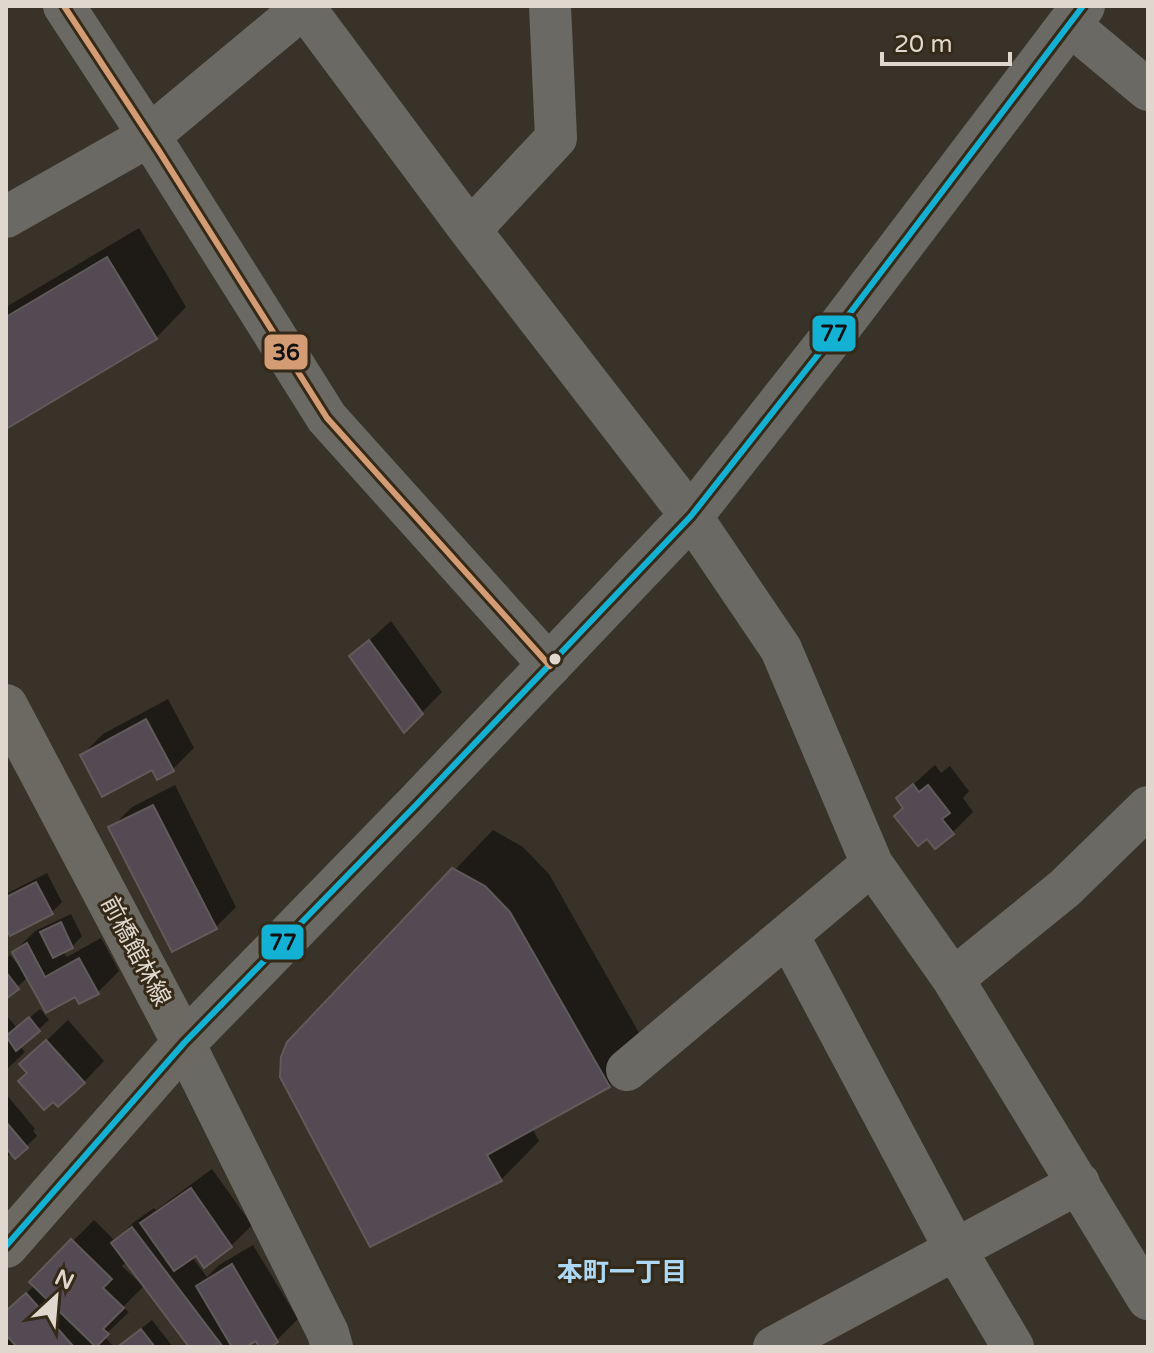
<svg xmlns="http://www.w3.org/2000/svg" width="1154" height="1353" viewBox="0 0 1154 1353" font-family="'Varela Round','Noto Sans JP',sans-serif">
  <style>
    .shadow { fill: #0007; fill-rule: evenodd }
    .building { fill: #534a53; stroke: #605b5a; stroke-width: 2 }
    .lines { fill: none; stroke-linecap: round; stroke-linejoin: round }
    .minor { stroke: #6a6964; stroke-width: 42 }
    .tertiary { stroke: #6a6964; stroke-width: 44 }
    .primary { stroke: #6b6962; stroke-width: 44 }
    .bus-1-casing { stroke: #352918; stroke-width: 12 }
    .bus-2-casing { stroke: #352918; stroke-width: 12 }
    .bus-1 { stroke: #13b2d5; stroke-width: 6 }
    .bus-2 { stroke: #d39c74; stroke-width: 6 }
    .bus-dot { fill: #e0d8ce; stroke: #352918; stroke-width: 3 }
    .labels { text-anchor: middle; stroke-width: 6; stroke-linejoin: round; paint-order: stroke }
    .street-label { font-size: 24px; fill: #e0d8ce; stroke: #352918 }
    .neighbourhood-label { font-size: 26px; font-weight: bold; fill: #aed9f5; stroke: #352918 }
    .line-badge { stroke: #352918; stroke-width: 3 }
    .pale-badge-label { font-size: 22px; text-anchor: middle; font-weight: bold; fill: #111 }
  </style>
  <rect width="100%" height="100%" fill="#393228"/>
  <path class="shadow" d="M139 228 186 307 156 338 6 427V307Z
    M391 621 442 692 405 730 352 656Z
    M168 699 194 748 173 769 158 777 152 767 82 755 103 734Z
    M935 765 941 773 950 766 969 791 963 798 973 812 952 833 905 807 898 798Z
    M175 785 236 907 215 928 111 828 132 807Z
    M493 830 523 847 549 874 647 1047 609 1086 532 1128 539 1141 501 1180 289 1043Z
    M47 873 62 902 52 912 6 924V894Z
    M71 914 82 936 72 947 63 951 67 957 101 938 119 971 98 992 80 1002 75 994 28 977 6 997V959L10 955 20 967 22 966 14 952 35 931Z
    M40 1009 49 1020 20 1046 25 1052 6 1070V1015L17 1028Z
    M68 1020 104 1061 84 1082 30 1072 22 1064Z
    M6 1094 35 1129 33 1131 37 1136 16 1156 12 1152 6 1158Z
    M212 1169 252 1225 231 1246 204 1265 196 1254 192 1257 207 1277 219 1265 253 1245 298 1319 277 1340 266 1347H262L256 1338 247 1347H191L145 1285 123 1307 129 1312 104 1336 114 1347H6V1312L35 1285 32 1282 94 1220 115 1241 134 1222 154 1208 156 1210ZM127 1261 143 1283 141 1284 122 1266Z
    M152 1320 173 1347H124L133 1335Z"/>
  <path class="building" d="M107 257 157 339 6 429V317Z
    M369 640 423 714 404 733 349 656Z
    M146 719 174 771 157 780 152 770 102 797 80 755Z
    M913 784 919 792 928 785 950 813 942 819 954 834 935 849 927 839 918 846 894 816 903 808 896 798Z
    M153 805 217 929 172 952 108 827Z
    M452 868 485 886 510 912 610 1087 487 1155 502 1181 370 1247 280 1077 281 1057 287 1042Z
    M36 882 53 914 10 936 6 928V897Z
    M61 922 73 948 53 958 40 932Z
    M27 943 45 977 79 958 99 994 79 1004 75 997 46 1013 12 952Z
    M6 972 19 989 6 999Z
    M29 1017 40 1031 16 1051 6 1036Z
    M46 1040 85 1083 58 1107 53 1102 44 1110 18 1081 27 1073 19 1064Z
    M6 1122 28 1148 15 1159 6 1148Z
    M191 1188 232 1247 204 1268 196 1256 174 1271 140 1223Z
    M132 1227 223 1347H189L111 1243Z
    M71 1239 112 1279 103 1288 124 1308 103 1329 109 1334 96 1347 29 1282Z
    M232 1264 278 1342 270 1347H259L256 1341 245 1347H232L196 1286Z
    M26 1293 74 1347H17L6 1335V1311Z
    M141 1329 155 1347H121L120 1345Z"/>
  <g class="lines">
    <path class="minor" d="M64 6 159 151 327 418 550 666
      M304 7 470 230 691 516 781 649 872 864 953 979 1148 1299
      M1069 24 1148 90
      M6 217 149 136 305 6
      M470 230 556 138 550 6
      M788 935 955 1249 1013 1347
      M953 979 1065 888 1148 807
      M184 1043 328 1333 332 1347
      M627 1070 872 864
      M774 1347 1079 1183"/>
    <path class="tertiary" d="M184 1043 417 804 691 516 828 342 1083 6"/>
    <path class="primary" d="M6 706 184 1043 6 1246"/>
    <g class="bus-1-casing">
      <path id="bus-1" d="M6 1246 184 1043 417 804 691 516 828 342 1083 6"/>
    </g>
    <g class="bus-2-casing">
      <path id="bus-2" d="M64 6 159 151 327 418 550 666"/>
    </g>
    <use href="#bus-1" class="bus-1"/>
    <use href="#bus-2" class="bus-2"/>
  </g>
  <circle class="bus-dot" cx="555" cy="659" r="7"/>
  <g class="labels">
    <g class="street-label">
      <text transform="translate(136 951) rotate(62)" y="8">前橋館林線</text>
    </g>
    <g class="neighbourhood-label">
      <text x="622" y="1281">本町一丁目</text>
    </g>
  </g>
  <g class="line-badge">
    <rect x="811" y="314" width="46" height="39" rx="8" fill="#13b2d5"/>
    <rect x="263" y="333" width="46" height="38" rx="8" fill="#d39c74"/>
    <rect x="260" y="923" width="45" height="38" rx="8" fill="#13b2d5"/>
  </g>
  <g class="pale-badge-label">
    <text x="834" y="341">77</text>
    <text x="286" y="360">36</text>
    <text x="283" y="950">77</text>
  </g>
  <rect width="1154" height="1353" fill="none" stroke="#e0d8ce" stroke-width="16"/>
  <g transform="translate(56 1297) rotate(26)" stroke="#352918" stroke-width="6" paint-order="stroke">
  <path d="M0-6L14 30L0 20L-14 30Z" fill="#e0d8ce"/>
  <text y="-12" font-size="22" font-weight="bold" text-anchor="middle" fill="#e0d8ce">N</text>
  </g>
  <path d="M882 52v12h128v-12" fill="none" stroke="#e0d8ce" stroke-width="4"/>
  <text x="894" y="52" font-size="24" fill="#e0d8ce" stroke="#352918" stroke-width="6" paint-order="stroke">20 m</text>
</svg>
